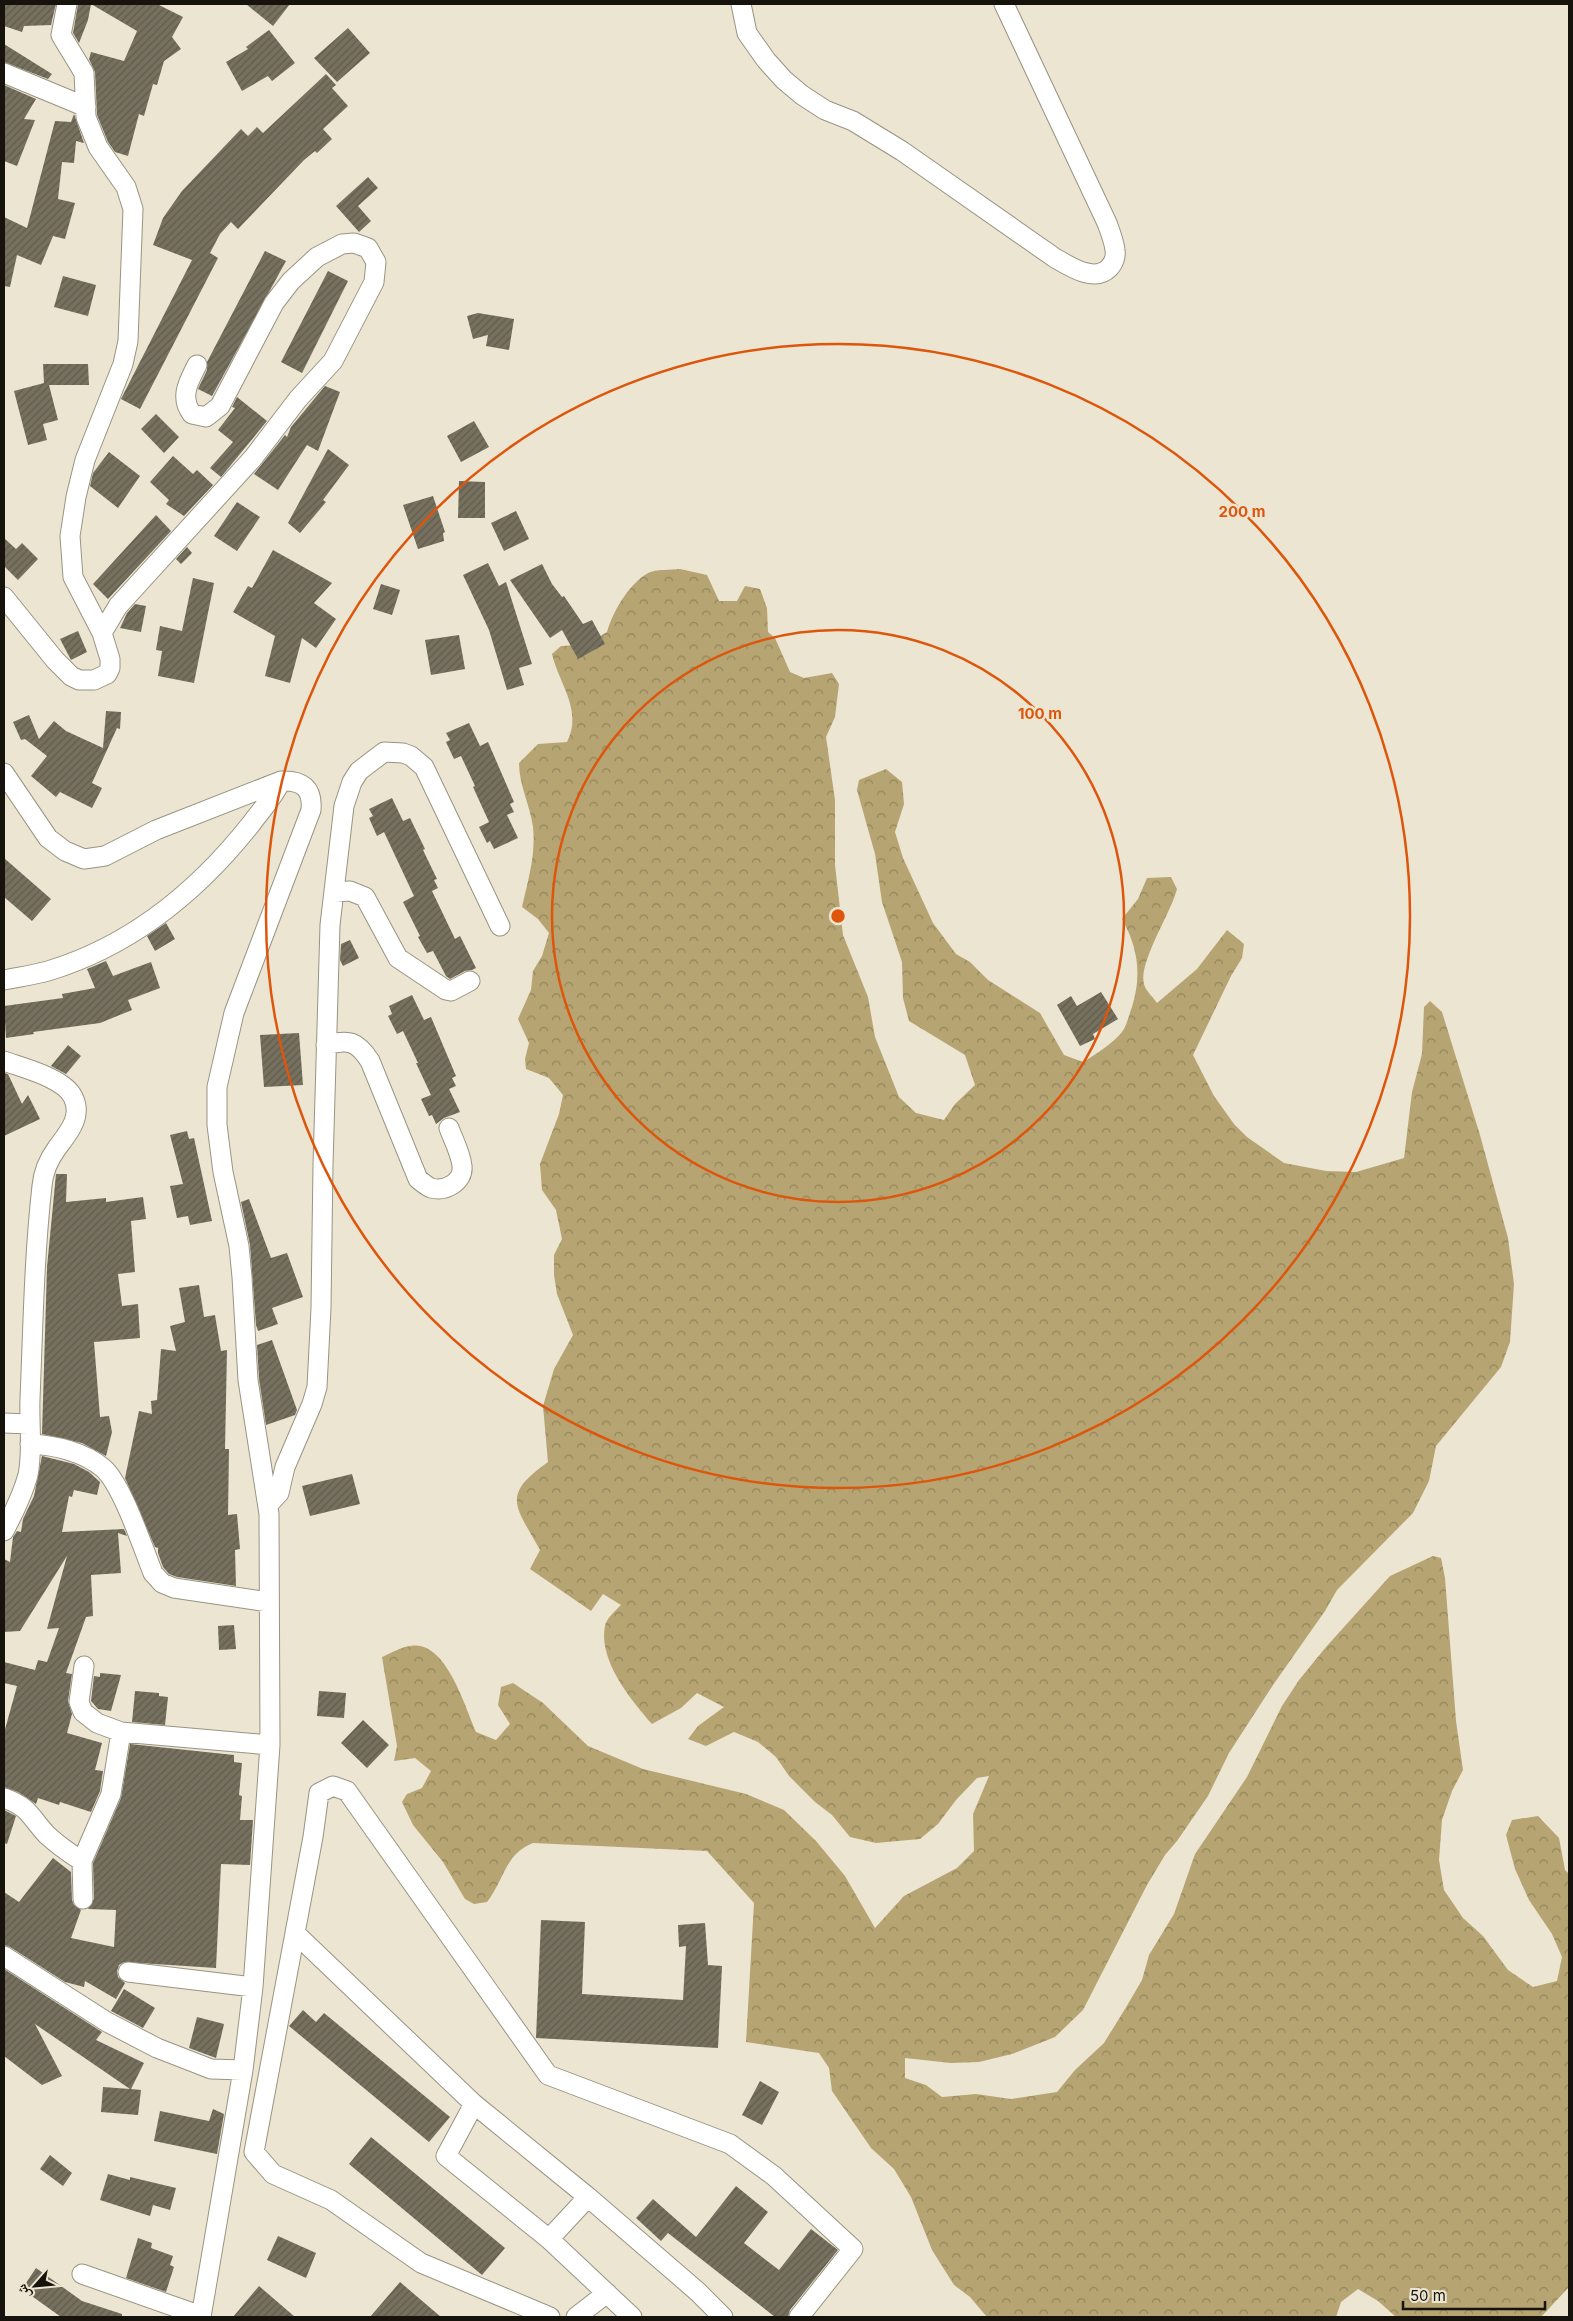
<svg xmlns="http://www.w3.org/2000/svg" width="1573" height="2321" viewBox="0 0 1573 2321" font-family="Inter,'Noto Naskh Arabic',sans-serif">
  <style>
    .forest { fill: url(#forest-crowns) }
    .building { fill: url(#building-hatch) }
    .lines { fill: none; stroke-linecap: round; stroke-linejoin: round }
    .minor-casing { stroke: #999381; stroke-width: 21 }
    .minor { stroke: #fff; stroke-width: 19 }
    .ring { fill: none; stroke: #dd560c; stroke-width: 2.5 }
    .centre { fill: #dd560c; stroke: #ece5d2; stroke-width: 2.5 }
    .ring-label { font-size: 15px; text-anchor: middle; font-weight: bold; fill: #dd560c; stroke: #ece5d2; stroke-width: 5; stroke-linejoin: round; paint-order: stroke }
  </style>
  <defs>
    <pattern id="forest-crowns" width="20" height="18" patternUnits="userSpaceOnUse" patternTransform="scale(1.25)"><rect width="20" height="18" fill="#b6a572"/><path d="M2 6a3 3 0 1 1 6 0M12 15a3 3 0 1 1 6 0" fill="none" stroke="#93855c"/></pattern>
    <pattern id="building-hatch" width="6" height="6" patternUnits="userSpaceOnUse" patternTransform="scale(1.25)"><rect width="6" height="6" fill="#76705f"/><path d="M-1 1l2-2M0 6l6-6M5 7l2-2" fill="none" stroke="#605b4d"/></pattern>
  </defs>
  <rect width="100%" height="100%" fill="#ece5d2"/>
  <path class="forest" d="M680 569 707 575 719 601H737L745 586 760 589 767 608 768 632 775 638 790 672 804 678 832 673 839 684 835 717 826 737 835 800V865L843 935 868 997 875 1037 899 1097 916 1113 944 1120 955 1104 975 1085 965 1055 909 1021 903 998 902 962 882 902 875 854 857 790 859 780 886 769 902 782 904 804 895 832 903 858 933 923 956 954 970 962 988 980 1040 1013 1064 1055 1083 1062C1096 1054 1112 1044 1122 1032 1127 1025 1129 1015 1132 1007 1142 974 1138 948 1122 919L1138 899 1147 878 1171 877 1177 889C1171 913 1138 963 1144 984 1145 990 1153 997 1157 1003L1197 969 1227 930 1244 944 1242 958 1231 976 1193 1055 1214 1096 1234 1124 1247 1137 1284 1163 1326 1171 1356 1172 1404 1158 1412 1092 1422 1054 1424 1007 1430 1001 1442 1012 1480 1135 1508 1238 1514 1284 1510 1342 1501 1367 1436 1446 1429 1481 1413 1513 1337 1590 1325 1611 1273 1685 1229 1753 1208 1796 1177 1841 1165 1855 1147 1885 1083 2010 1055 2037 1012 2054 979 2062 951 2063 905 2058V2078L926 2085 942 2097 976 2094 1011 2099 1057 2092 1075 2070 1104 2043 1125 2009 1142 1980 1149 1955 1174 1914 1195 1854 1247 1777 1282 1706 1299 1680 1326 1647 1390 1576 1433 1556 1441 1558 1445 1578 1456 1721 1463 1770 1452 1791 1442 1820 1439 1860 1444 1890 1463 1918 1483 1936 1508 1970 1533 1987 1557 1981 1562 1957 1552 1934 1529 1900 1515 1869 1506 1835 1512 1820 1538 1816 1559 1838 1565 1870 1569 1874V2287L1541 2317H1396L1378 2301 1358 2289 1341 2302 1336 2317H987L970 2297 954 2285 932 2250 911 2197 894 2169 871 2148 832 2091 829 2068 819 2053 746 2042 754 1903 707 1851 533 1843C504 1855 505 1879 487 1902L474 1904 465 1899 443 1862 413 1825 402 1802 407 1794 422 1788 431 1771 415 1758 394 1761 397 1746 382 1657C391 1653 401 1647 411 1646 446 1640 465 1707 476 1732L496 1740 510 1724 498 1705 501 1687 513 1683 543 1703 588 1746 643 1769 746 1794 784 1810 816 1841 845 1876 875 1928 904 1896 957 1868 974 1851 973 1814 989 1776 977 1778 956 1800 938 1824 920 1839 876 1843 850 1837 832 1815 815 1802 789 1776 776 1757 758 1742 734 1732 706 1746 688 1739 698 1726 724 1707 697 1693 681 1708 652 1724C631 1700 598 1660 605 1626 606 1619 616 1610 621 1605L603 1594 591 1611 530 1569 540 1550C516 1506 500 1496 548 1462L543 1406 554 1369 573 1335 557 1294 554 1275V1255L562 1239 556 1210 542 1190 540 1164 559 1114 563 1095 549 1078 526 1069 525 1059 529 1043 518 1019 531 990 533 971 542 956 549 933 538 919 522 907C528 881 536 854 533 827 530 805 519 785 519 763L538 744 567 742C583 710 559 684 552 654L561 646 585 645 607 632C613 611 629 584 648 573 656 569 671 570 680 569Z"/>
  <path class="building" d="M4 4H56L51 25 24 26 22 32 4 26Z
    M78 4H157L183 17 172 37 181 49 164 61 157 85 153 84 144 116 139 114 128 156 115 152 108 142 97 115 95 72 89 59 91 52 124 61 137 31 91 4 88 20 79 43 73 33Z
    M246 4H290L273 26Z
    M348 28 370 53 337 82 314 58Z
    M269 30 295 63 272 81 268 76 242 91 226 62 248 49 246 47Z
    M4 44 52 74 48 79 4 62Z
    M326 74 336 85 332 88 348 106 323 129 332 139 317 153 315 151 304 160 238 229 231 222 220 234 210 253 218 258 140 409 121 399 192 260 153 245 163 218 182 191 241 129 248 136 257 127 263 133Z
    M4 85 36 99 24 119 35 120 17 166 4 161Z
    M74 114 84 143 76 141 74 163 62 162 58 199 75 203 65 239 53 236 41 265 17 255 10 287 4 286V217L27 228 55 121 71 122Z
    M368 177 378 188 358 206 371 221 359 232 336 206Z
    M265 251 286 261 212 396 198 389 207 370V362Z
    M328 271 348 281 302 373 281 362Z
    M63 276 96 285 88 316 54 307Z
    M478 313 514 319 509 350 486 346 488 335 473 339 467 316Z
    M43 364H88L89 385H49L58 420 43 424 47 440 28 445 14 391 44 383Z
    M325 386 340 392 318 451 307 445 278 490 254 474 285 435 287 437 291 427Z
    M237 397 267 421 221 477 210 468 233 442 218 430 235 408 232 407Z
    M156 414 179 437 164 453 141 429Z
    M474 421 489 447 461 462 447 436Z
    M328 449 349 465 323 500 326 502 300 533 288 523Z
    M109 452 140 476 118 508 90 486 93 473Z
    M173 456 193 474 197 470 213 485 184 516 166 504 169 500 150 482Z
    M459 481 485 482V518H458Z
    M433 496 445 532 443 533 444 541 418 549 403 505Z
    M237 502 260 517 237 551 214 536Z
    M516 511 529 539 504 551 491 523Z
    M156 515 171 531 108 599 93 584Z
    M4 538 16 549 22 543 38 559 18 580 4 566Z
    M187 547 192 553 181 564 176 559Z
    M273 550 332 583 314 603 336 619 316 648 302 638 290 683 265 676 275 636 233 612 248 586 252 588Z
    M488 563 499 586 506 582 532 664 519 668 524 685 507 690 489 630 463 575Z
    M542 564 552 584 562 597 564 596 583 624 592 620 605 644 578 659 562 630 550 638 510 580Z
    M193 578 214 583 194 683 158 676 162 651 156 650 160 626 182 631Z
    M381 584 400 590 392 615 373 609Z
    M135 604 146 606 141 632 120 628 127 613Z
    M78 631 87 652 71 660 60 639Z
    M459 635 465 669 431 675 425 640Z
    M106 711 121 712 120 729 117 728 92 783 102 788 92 808 60 792 56 797 31 776 47 756 25 739 21 740 13 722 29 715 39 739 54 721 66 731 103 748Z
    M469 723 480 746 488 742 514 802 510 804 514 812 507 815 518 838 494 849 490 841 487 843 479 827 489 822 473 787 475 786 461 756 454 759 446 742 450 740 446 733Z
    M392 798 403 821 410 818 425 849 423 850 437 879 434 880 438 888 432 891 455 939 460 936 476 968 472 970 465 971 450 979 446 976 433 951 427 953 418 937 420 936 403 902 414 896 384 832 377 836 369 818 373 816 369 809Z
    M4 858 51 899 32 921 4 897Z
    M166 923 175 939 155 951 147 936Z
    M350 940 359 958 343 966 340 960 341 944Z
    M106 961 113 976 151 962 160 988 128 1000 132 1010 100 1023 33 1032 34 1034 6 1038 4 1006 63 998 62 994 95 988 87 969Z
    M1101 992 1118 1019 1093 1034 1095 1039 1080 1046 1057 1005 1071 996 1077 1006Z
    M412 995 424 1020 431 1017 456 1076 452 1078 456 1086 449 1089 460 1112 444 1118 436 1124 432 1115 429 1116 421 1099 431 1095 416 1063H418L403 1031 397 1034 388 1016 392 1014 389 1006Z
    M299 1033 303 1085 264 1087 260 1035Z
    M68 1045 81 1056 66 1074 51 1066Z
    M4 1073 8 1074 22 1104 28 1095 40 1119 4 1136Z
    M187 1131 189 1139 194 1138 212 1221 190 1225 188 1216 177 1218 170 1186 183 1184 170 1135Z
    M56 1174H67L66 1202 106 1198V1202L143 1197 146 1219 131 1221 135 1272 118 1274 122 1306 138 1304 140 1338 94 1342 100 1417 109 1416 112 1432 106 1456 82 1443 42 1434 47 1267Z
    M249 1199 271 1258 287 1253 303 1297 272 1308 278 1324 258 1331 256 1325 250 1245 241 1202Z
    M199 1285 204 1317 215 1315 221 1351 227 1350 225 1449H229L228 1515 237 1514 240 1549 235 1550 236 1586 177 1577 169 1574 163 1567 158 1553V1548L155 1547 125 1478 139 1411 152 1414 151 1401 157 1400 161 1349 176 1351 170 1326 185 1322 179 1288Z
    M272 1340 297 1410 295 1415 266 1425 259 1379 257 1345Z
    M42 1456 74 1464 89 1472 100 1482 97 1495 74 1490 72 1497 69 1496 62 1532 124 1529 127 1536 118 1533 121 1573 91 1575 93 1616 86 1617 66 1673 72 1674 68 1701 72 1714 67 1733 102 1743 95 1770 103 1771 100 1791 91 1812 60 1802 59 1805 38 1798 36 1804 18 1792 4 1787V1733L17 1686 4 1683V1662L35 1670 38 1660 47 1662 59 1628 47 1629 67 1556 20 1631 4 1632V1559L10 1562 13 1537 17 1531 21 1532 23 1519 34 1496Z
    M352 1474 360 1504 310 1516 302 1486Z
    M234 1625 236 1649 219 1650 218 1626Z
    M100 1673 121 1675 111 1711 98 1709 91 1701 94 1676 100 1677Z
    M135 1691 159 1693V1696L168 1697 165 1725 132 1722Z
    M319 1691 346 1693 344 1718 317 1716Z
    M363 1720 389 1745 367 1768 341 1743Z
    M130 1744 234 1755V1762L242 1763 239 1795 242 1796 240 1820H253L250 1865 221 1864 216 1968 124 1962 119 1965 117 1971 118 1977 125 1983 116 1999 85 1981 84 1987 65 1982 10 1947 4 1945V1892L19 1902 53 1858 71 1872 72 1900 74 1905 81 1910 71 1938 114 1947 116 1910 88 1909 94 1899 93 1863 121 1798Z
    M4 1810 16 1816 7 1844 4 1843Z
    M541 1920 585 1922 582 1994 683 2000 686 1946 679 1947 678 1925 705 1923 708 1965 722 1966 718 2048 536 2038Z
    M4 1969 102 2032 96 2040 144 2063 131 2089 141 2090 138 2115 101 2112 103 2087 130 2089 35 2024 62 2076 42 2085 4 2056Z
    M124 1989 155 2008 143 2028 111 2011Z
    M303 2010 316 2022 324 2013 450 2117 429 2142 289 2026Z
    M197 2017 224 2024 216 2058 189 2048Z
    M760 2081 779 2092 762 2125 742 2115Z
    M213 2109 224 2114 217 2154 154 2141 160 2111 209 2121Z
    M371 2137 505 2248 482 2275 349 2164Z
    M50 2155 72 2173 63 2186 40 2169Z
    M108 2174 130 2180V2177L176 2188 170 2210 153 2205 150 2216 100 2200Z
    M736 2186 768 2212 744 2243 779 2270 811 2229 838 2250 790 2310 788 2317H775L668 2233 661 2241 636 2218 653 2199 696 2237Z
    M278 2236 316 2253 306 2278 267 2260Z
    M138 2238 152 2243 151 2248 173 2256 170 2265 174 2267 166 2292 126 2278Z
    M36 2268 82 2301 122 2314V2317H61L22 2289Z
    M400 2282 441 2317H370Z
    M259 2286 295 2317H233Z"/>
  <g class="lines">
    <g class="minor-casing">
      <path id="minor" d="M741 4 747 33 766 60 784 80 802 95 825 110 853 121 902 151 1055 258C1069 266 1094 283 1109 268 1114 263 1116 256 1115 250 1114 241 1110 231 1107 223L1004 4
        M4 73 86 107
        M4 597 55 660 71 676 79 680H94L107 674 110 668V659L102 633 73 577 70 536 76 497 85 460 123 364 128 341 133 209 126 187 98 147 86 117 84 73 61 35 67 4
        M102 633 118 606 253 458 298 399 333 361 374 282 376 262 368 248 354 243 342 244 317 257 291 281 274 303 220 406 206 417 192 414C179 397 189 381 197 365
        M4 773 48 838 65 851 84 859 105 856 156 830 281 781C302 780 313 788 311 810L234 1013 217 1087V1125L223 1172 239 1246 242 1277 248 1380 269 1514 270 1745 253 1987 243 2070 201 2317
        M334 892 350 891 365 897 398 958 446 990 451 991 470 981
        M4 980C19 977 34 975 48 971 131 946 198 891 251 824 262 809 273 798 281 781
        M326 1045C349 1039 357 1041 370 1061L418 1179C422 1182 426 1186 431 1188 445 1192 464 1182 462 1166 461 1154 453 1139 449 1128
        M4 1061C23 1068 64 1078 73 1097 83 1117 68 1133 57 1148 49 1159 43 1173 42 1186 34 1257 33 1328 30 1399 29 1424 33 1450 28 1475 23 1494 13 1514 4 1531
        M4 1423 29 1424
        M30 1444C55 1445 84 1452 103 1468 122 1484 143 1548 153 1573L162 1583 174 1588 268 1602
        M268 1505 279 1493 285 1467 312 1404 317 1387 321 1308 323 1165 330 925 344 806 352 782 359 771 384 752 403 753 411 756 424 767 500 926
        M84 1666 79 1702 83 1712 97 1723 121 1732 270 1745
        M4 1798C30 1807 30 1817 47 1835 58 1845 69 1853 82 1861L111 1794 121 1732
        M82 1861 83 1899
        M295 1933 474 2104 588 2197 698 2292 723 2317
        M4 1956 107 2022 157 2048 211 2069 243 2070
        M128 1972 253 1987
        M474 2104 446 2156 549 2239 632 2317
        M549 2239 588 2197
        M82 2274 201 2316
        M550 2317 421 2263 331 2200 273 2174 254 2152 313 1837 319 1793 333 1786 347 1791 548 2075 730 2144 774 2176 853 2249 799 2317
        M576 2317 607 2293"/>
    </g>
    <use href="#minor" class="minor"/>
  </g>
  <g class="ring">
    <circle cx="838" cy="916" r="286"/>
    <circle cx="838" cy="916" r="572"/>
  </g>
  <circle cx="838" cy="916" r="8" class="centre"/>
  <g class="ring-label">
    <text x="1242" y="517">200 m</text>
    <text x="1040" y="719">100 m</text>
  </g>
  <rect width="1573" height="2321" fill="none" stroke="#15130c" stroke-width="10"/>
  <g transform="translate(35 2286) rotate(243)" stroke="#ece5d2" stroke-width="4" paint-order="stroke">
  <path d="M0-4L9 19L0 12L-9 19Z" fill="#15130c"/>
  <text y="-8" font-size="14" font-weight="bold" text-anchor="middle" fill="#15130c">ش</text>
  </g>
  <path d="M1403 2301v8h142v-8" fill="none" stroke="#15130c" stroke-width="2.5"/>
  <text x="1410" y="2301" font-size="15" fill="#15130c" stroke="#ece5d2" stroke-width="4" paint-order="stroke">50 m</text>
</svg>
